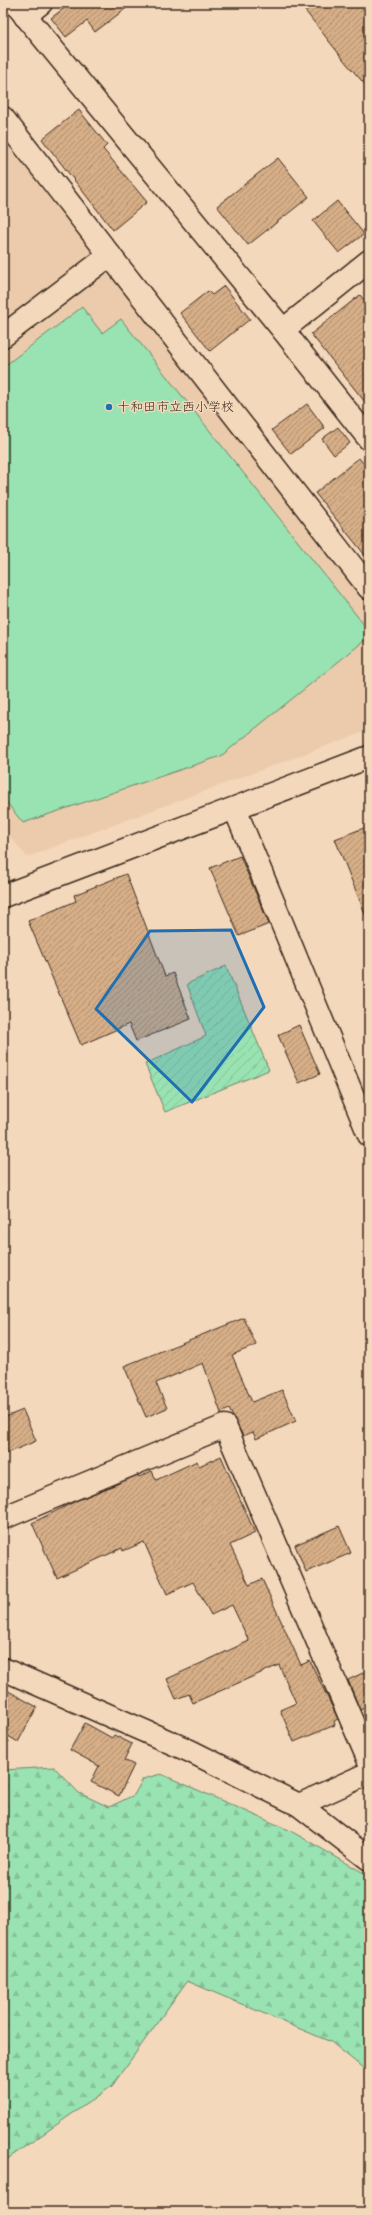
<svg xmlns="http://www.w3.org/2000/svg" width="372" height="2215" font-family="Pangolin,'Klee One',sans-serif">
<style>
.built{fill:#ebcbab}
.forest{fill:url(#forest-firs);stroke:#6a8668}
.park{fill:#99e2b1;stroke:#6a8668}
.garden{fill:url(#garden-furrows);stroke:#6a8668}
.building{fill:url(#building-hatch);stroke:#3b2a1e}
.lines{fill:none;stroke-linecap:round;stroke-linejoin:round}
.minor-casing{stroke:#3b2a1e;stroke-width:25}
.minor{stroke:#f4d8bb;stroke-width:22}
.marked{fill:#1f6fb2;fill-opacity:0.2;stroke:#1f6fb2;stroke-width:3;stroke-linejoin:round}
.poi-dot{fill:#1f6fb2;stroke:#f4d8bb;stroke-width:1.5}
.labels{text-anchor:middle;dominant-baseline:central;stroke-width:3;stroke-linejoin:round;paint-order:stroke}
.poi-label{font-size:13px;fill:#3b2a1e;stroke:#f4d8bb;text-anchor:start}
</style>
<defs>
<pattern id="forest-firs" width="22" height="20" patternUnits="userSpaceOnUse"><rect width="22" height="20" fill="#99e2b1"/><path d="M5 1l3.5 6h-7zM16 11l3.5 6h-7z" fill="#85c298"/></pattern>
<pattern id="garden-furrows" width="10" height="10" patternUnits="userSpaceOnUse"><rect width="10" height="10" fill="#99e2b1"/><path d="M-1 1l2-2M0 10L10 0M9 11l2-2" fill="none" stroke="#85c298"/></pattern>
<pattern id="building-hatch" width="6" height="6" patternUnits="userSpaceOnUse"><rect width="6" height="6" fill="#d6ae87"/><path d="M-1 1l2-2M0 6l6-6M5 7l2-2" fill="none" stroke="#af8e6e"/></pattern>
</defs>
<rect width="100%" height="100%" fill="#f4d8bb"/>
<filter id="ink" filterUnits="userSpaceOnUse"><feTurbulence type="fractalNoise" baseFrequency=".025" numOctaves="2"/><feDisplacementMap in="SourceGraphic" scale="8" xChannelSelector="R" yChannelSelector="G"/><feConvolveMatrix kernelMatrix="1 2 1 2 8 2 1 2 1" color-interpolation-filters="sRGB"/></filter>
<g filter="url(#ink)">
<path class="built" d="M 3,132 L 369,604 L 369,730 L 27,857 L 3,828 Z"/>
<path class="forest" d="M 54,1767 L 79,1793 L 109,1807 L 134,1795 L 143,1779 L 161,1774 L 289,1830 L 369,1876 L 369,2073 L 331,2042 L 187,1981 L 112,2086 L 3,2162 L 3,1770 Z"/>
<path class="park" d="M 82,307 L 102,333 L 121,319 L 369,631 L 369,637 L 221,756 L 23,823 L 3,798 L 3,367 Z"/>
<path class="garden" d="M 226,966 L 269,1070 L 165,1112 L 145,1064 L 206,1036 L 187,984 Z"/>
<g class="building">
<path d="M 71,3 L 133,3 L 95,32 L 87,21 L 66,37 L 51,18 Z"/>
<path d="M 299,3 L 359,3 L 369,15 L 369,89 L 347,64 Z"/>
<path d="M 79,110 L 107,145 L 103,149 L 147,202 L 113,230 L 42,139 Z"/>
<path d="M 278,158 L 309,197 L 248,245 L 217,206 Z"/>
<path d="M 337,201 L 364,234 L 339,253 L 313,221 Z"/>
<path d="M 224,286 L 250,319 L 210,351 L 180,313 L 208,291 L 212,295 Z"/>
<path d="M 360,295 L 369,306 L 369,407 L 311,334 Z"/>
<path d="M 307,404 L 325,428 L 291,454 L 272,430 Z"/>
<path d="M 338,427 L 350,443 L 334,455 L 322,439 Z"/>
<path d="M 359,458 L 369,470 L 369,560 L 315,493 Z"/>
<path d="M 369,826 L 369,921 L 368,921 L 335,839 Z"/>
<path d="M 240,856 L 269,924 L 239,936 L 210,868 Z"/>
<path d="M 126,874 L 165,976 L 173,973 L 191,1019 L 136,1041 L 129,1024 L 81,1045 L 28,921 L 76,901 L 74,895 Z"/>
<path d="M 299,1025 L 320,1074 L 299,1083 L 278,1035 Z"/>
<path d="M 244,1318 L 256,1345 L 232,1355 L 252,1402 L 282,1390 L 296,1421 L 256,1439 L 253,1432 L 243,1436 L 229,1409 L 221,1413 L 203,1363 L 156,1383 L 167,1408 L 146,1417 L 124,1366 Z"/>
<path d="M 23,1410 L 36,1441 L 3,1455 L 3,1418 Z"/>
<path d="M 221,1456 L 255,1533 L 230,1545 L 249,1585 L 262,1579 L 301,1665 L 310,1661 L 338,1719 L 334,1721 L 335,1725 L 294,1742 L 280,1710 L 296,1703 L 279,1665 L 193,1703 L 189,1694 L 176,1699 L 167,1679 L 249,1641 L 232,1605 L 211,1615 L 193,1582 L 167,1594 L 144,1542 L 123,1551 L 122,1548 L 57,1578 L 32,1523 L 76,1501 L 138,1475 L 139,1477 L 152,1471 L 156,1480 L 197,1461 L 199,1466 Z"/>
<path d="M 339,1526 L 351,1553 L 306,1572 L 295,1545 Z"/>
<path d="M 369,1670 L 369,1706 L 360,1710 L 348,1680 Z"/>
<path d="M 3,1688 L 37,1707 L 18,1742 L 3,1733 Z"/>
<path d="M 85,1723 L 112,1738 L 114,1735 L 132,1744 L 124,1760 L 134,1765 L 119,1796 L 91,1782 L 99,1766 L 70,1750 Z"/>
</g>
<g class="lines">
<g class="minor-casing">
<g id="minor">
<path d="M 15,3 L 283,330 L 369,439"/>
<path d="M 25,16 L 41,3"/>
<path d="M 3,118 L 369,588"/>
<path d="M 283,330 L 369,261"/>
<path d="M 3,336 L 110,255"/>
<path d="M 235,809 L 369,1135"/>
<path d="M 3,896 L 369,757"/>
<path d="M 3,1518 L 225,1426 L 369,1761"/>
<path d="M 3,1669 L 190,1751 L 299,1805 L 369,1859"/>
<path d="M 299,1805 L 369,1773"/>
</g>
</g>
<use href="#minor" class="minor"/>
</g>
</g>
<path class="marked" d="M 231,930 L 264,1007 L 192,1102 L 96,1009 L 150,931 Z"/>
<circle class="poi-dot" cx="109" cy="407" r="4"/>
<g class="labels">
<g class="poi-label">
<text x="117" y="407">十和田市立西小学校</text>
</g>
</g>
<rect width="372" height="2215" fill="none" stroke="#f4d8bb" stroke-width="16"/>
<rect x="8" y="8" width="356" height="2199" fill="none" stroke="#3b2a1e" stroke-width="1.5" filter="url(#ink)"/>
</svg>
